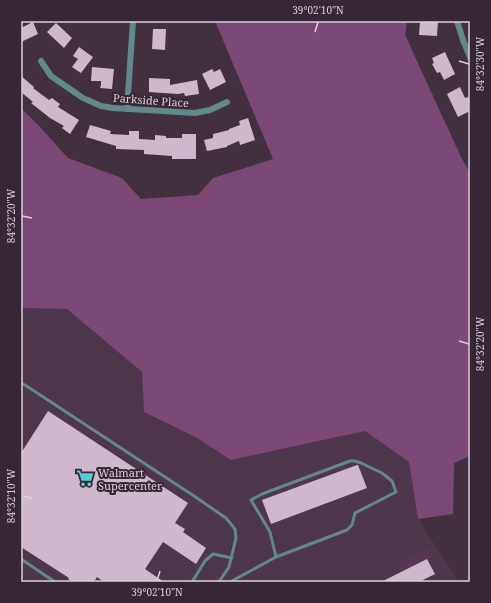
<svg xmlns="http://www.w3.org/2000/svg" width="491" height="603" font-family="'Noto Serif',serif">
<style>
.built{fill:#4f374b}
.green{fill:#573753}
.forest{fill:#7c4876}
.building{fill:#cfb8cb}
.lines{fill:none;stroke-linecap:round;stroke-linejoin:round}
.lane{stroke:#61888b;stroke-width:3}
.street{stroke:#61888b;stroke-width:6}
.ticks{fill:none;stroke:#dbcfd9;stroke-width:1.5}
.labels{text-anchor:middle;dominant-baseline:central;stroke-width:4;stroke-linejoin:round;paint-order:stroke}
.street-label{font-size:11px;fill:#dbcfd9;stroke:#372635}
.poi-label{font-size:11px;fill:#dbcfd9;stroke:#372635;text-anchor:start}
.neatline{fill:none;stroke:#dbcfd9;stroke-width:1.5}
.ticks-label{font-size:10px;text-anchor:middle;fill:#dbcfd9}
</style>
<rect width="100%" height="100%" fill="#42303f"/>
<path class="built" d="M 21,308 L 67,309 L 142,372 L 144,412 L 197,438 L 231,460 L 365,431 L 409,462 L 418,519 L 459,582 L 21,582 Z"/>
<path class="green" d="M 428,548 L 433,557 L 404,571 L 399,561 Z"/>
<path class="forest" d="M 215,21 L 407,21 L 405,35 L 461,157 L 470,173 L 470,456 L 454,463 L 453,514 L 418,519 L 409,462 L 365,431 L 231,460 L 197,438 L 144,412 L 142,372 L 67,309 L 21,308 L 21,108 L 41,128 L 68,158 L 122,178 L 141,199 L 198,195 L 213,178 L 273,159 Z"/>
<g class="building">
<path d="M 420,21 L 438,21 L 437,36 L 419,35 Z"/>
<path d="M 33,22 L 38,34 L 21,42 L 21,28 Z"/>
<path d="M 56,23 L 72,38 L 64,48 L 47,32 Z"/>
<path d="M 153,29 L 166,29 L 165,50 L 152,49 Z"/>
<path d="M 79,47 L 93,57 L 81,73 L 72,67 L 78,59 L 73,56 Z"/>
<path d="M 445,52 L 455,74 L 444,80 L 440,72 L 437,73 L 432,64 L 434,63 L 432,58 Z"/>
<path d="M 92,67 L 114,69 L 112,89 L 100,88 L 101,85 L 101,81 L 91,81 Z"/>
<path d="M 212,69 L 214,72 L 220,69 L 226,82 L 210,90 L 202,74 Z"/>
<path d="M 21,76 L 34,87 L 33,88 L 49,100 L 52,98 L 60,104 L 58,107 L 79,120 L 70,134 L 62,128 L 64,126 L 50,118 L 31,103 L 33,102 L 21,92 Z"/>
<path d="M 149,78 L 170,79 L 170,85 L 197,80 L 199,94 L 185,96 L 184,93 L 178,94 L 149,92 Z"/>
<path d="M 460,87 L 465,98 L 468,97 L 470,102 L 470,111 L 458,117 L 447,94 Z"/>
<path d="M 248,118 L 255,140 L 240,145 L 239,141 L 227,146 L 227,147 L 207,151 L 204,140 L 213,138 L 213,134 L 229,130 L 229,129 L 240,125 L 239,121 Z"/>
<path d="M 90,125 L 111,131 L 110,134 L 129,135 L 129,131 L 139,131 L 139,139 L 155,140 L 155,135 L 166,136 L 166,138 L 182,138 L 182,134 L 196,134 L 196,159 L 172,159 L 172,156 L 144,154 L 144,150 L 116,149 L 116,146 L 86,137 Z"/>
<path d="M 48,411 L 188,503 L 175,523 L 185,529 L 183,532 L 206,548 L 196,564 L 163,542 L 145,569 L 164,582 L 104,582 L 97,577 L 94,582 L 73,582 L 68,579 L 69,578 L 21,547 L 21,453 Z"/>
<path d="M 357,465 L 358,465 L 367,488 L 271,524 L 262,500 Z"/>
<path d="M 427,559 L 435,574 L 419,582 L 381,582 Z"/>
</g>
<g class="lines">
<g class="lane">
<path d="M 21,383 L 25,385 L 194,496 L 226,518 L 235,529 L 236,538 L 229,567 L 219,582"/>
<path d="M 21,559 L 55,582"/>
<path d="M 192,582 L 205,561 L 213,554 L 232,558"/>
<path d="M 230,582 L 276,557 L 347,530 L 352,525 L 355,513 L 396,492 L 392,481 L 382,473 L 361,463 L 355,461 L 350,461 L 262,494 L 251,500 L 270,532 L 276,557"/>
</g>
<g class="street">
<path d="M 457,21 L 463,40 L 470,57"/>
<path d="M 41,61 L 51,76 L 83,98 L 101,106 L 113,108 L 195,113 L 210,110 L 227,102"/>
<path d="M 127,109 L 133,21"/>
</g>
</g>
<path class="ticks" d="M 315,32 L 318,22M 459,61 L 469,64M 22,216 L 32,218M 459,341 L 469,344M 22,496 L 32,498M 157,581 L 160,571"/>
<defs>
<g id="supermarket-bare" transform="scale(1.38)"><path d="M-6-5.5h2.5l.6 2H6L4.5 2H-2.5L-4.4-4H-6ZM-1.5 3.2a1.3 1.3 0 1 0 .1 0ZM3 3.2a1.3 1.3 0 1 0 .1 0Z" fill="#52ccd5" stroke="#372635" stroke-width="2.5" paint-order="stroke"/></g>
</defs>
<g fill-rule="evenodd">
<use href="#supermarket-bare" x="85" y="478"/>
</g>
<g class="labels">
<g class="street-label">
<text transform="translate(151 100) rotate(4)">Parkside Place</text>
</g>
<g class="poi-label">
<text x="98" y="472">Walmart<tspan x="98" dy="13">Supercenter</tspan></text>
</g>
</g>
<rect width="491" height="603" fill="none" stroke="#372635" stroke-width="44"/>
<rect x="22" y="22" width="447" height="559" class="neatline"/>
<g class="ticks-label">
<text x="318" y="14">39°02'10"N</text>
<text transform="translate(480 64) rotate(-90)" y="4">84°32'30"W</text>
<text transform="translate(11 216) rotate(-90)" y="4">84°32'20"W</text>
<text transform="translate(480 344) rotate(-90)" y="4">84°32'20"W</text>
<text transform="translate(11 496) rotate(-90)" y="4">84°32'10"W</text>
<text x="157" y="596">39°02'10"N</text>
</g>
</svg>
